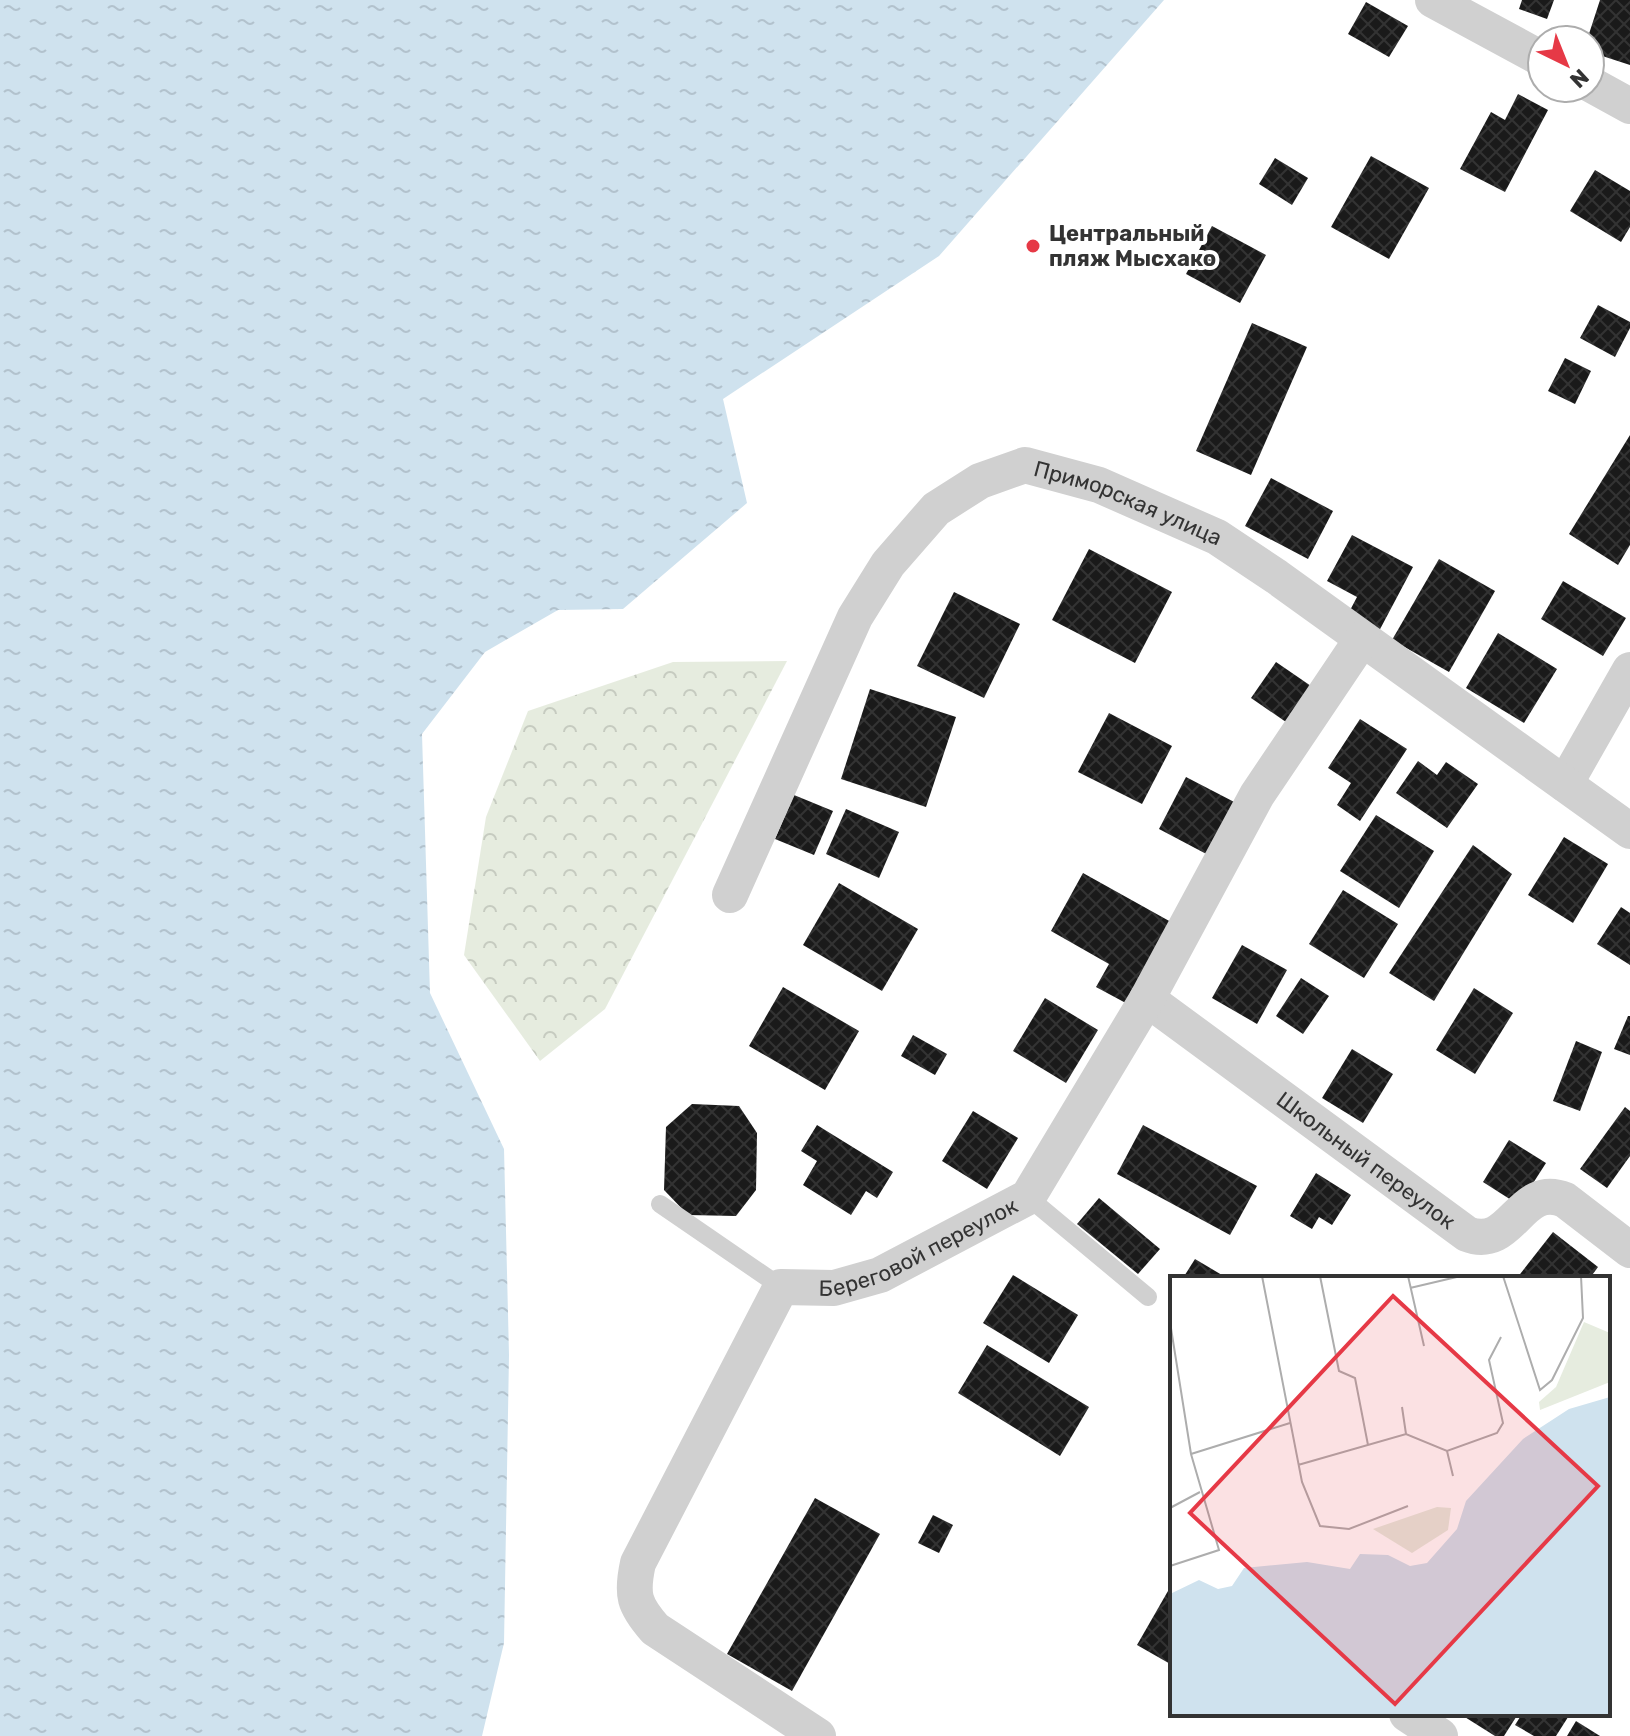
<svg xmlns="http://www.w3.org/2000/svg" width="1630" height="1736" font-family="Rubik,sans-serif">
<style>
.forest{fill:url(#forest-crowns)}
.water{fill:url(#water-ripples)}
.building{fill:url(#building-cross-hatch)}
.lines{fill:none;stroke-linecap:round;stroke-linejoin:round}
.service{stroke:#d0d0d0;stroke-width:18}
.minor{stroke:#d0d0d0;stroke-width:36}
.poi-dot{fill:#e63946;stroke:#fff;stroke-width:3}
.labels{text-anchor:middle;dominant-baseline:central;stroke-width:8;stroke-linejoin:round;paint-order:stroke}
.poi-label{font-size:22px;font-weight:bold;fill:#333;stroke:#fff;text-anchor:start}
.street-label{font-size:22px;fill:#333;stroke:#fff}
.inset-road{fill:none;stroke:#adadad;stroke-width:2}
.view{fill:#e63946;fill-opacity:0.15;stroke:#e63946;stroke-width:4}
.inset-edge{fill:none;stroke:#333;stroke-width:4}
</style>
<defs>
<pattern id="forest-crowns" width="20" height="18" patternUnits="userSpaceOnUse" patternTransform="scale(2)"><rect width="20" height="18" fill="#e6ecdf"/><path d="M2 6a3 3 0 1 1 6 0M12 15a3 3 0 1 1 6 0" fill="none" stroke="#c6cbc0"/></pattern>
<pattern id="water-ripples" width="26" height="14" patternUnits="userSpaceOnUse" patternTransform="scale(2)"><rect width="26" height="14" fill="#cfe2ee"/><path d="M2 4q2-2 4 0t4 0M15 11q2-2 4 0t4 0" fill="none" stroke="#b2c2cd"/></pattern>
<pattern id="building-cross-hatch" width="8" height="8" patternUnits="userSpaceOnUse" patternTransform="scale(2)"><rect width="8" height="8" fill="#1a1a1a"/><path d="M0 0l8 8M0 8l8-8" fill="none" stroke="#333"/></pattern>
</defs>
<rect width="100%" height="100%" fill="#fff"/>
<path class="forest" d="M 787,661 L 605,1009 L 540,1061 L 464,955 L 486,817 L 528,711 L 673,662 Z"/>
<path class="water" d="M 0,0 L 1164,0 L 939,256 L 723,399 L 747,503 L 623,609 L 558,610 L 485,652 L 422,734 L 430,993 L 504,1149 L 509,1355 L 504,1643 L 482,1736 L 0,1736 Z"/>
<g class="building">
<path d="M 1522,0 L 1554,0 L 1547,19 L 1519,9 Z"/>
<path d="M 1600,0 L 1630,0 L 1630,65 L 1590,52 L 1590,40 L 1587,40 Z"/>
<path d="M 1366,2 L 1408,26 L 1389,57 L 1348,34 Z"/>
<path d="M 1518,94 L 1548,110 L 1505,192 L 1460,169 L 1491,112 L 1505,120 Z"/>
<path d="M 1371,156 L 1429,188 L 1389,259 L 1331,227 Z"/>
<path d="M 1275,158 L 1308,178 L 1292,205 L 1259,184 Z"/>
<path d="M 1595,170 L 1630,191 L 1630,227 L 1621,242 L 1570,211 Z"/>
<path d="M 1212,226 L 1266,255 L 1240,303 L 1186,274 Z"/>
<path d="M 1598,305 L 1630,322 L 1630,328 L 1615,357 L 1580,338 Z"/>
<path d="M 1252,323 L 1307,347 L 1251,475 L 1196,451 Z"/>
<path d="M 1565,358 L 1591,371 L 1575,404 L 1548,391 Z"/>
<path d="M 1630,435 L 1630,545 L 1618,565 L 1569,534 Z"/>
<path d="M 1271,478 L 1333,511 L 1308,559 L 1245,526 Z"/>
<path d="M 1352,535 L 1413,567 L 1378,633 L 1347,616 L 1357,597 L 1327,581 Z"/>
<path d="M 1089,549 L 1172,592 L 1135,663 L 1052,620 Z"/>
<path d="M 1439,559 L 1495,591 L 1449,672 L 1392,640 Z"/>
<path d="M 1563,581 L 1626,618 L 1603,656 L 1541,619 Z"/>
<path d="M 954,592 L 1020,624 L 984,698 L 917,666 Z"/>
<path d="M 1498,633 L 1557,669 L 1524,723 L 1466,688 Z"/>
<path d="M 1276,662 L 1311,686 L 1286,722 L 1251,698 Z"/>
<path d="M 870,689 L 956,717 L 926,807 L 841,779 Z"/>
<path d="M 1109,713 L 1172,746 L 1142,804 L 1078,772 Z"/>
<path d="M 1360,719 L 1407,749 L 1360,821 L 1337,805 L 1351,783 L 1328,768 Z"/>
<path d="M 1418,761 L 1437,775 L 1446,762 L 1478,784 L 1447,828 L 1396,793 Z"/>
<path d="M 1186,777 L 1240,805 L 1212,857 L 1159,829 Z"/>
<path d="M 794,795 L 833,811 L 814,855 L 775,839 Z"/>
<path d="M 846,809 L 899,832 L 879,878 L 826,854 Z"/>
<path d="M 1376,815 L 1434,851 L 1399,908 L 1340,871 Z"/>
<path d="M 1564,837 L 1608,864 L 1573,923 L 1528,895 Z"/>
<path d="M 1473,845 L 1512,874 L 1434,1001 L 1389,973 Z"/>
<path d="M 1083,873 L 1180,927 L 1135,1008 L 1096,987 L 1109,964 L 1051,931 Z"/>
<path d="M 839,883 L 918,929 L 882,991 L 803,945 Z"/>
<path d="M 1343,890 L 1398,924 L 1364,978 L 1309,944 Z"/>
<path d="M 1621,907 L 1630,913 L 1630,965 L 1597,944 Z"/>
<path d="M 1242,945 L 1287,970 L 1257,1024 L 1212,998 Z"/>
<path d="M 1301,978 L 1329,996 L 1303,1034 L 1276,1016 Z"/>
<path d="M 783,987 L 859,1031 L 825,1090 L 749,1046 Z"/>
<path d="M 1474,988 L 1513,1013 L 1475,1074 L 1436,1050 Z"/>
<path d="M 1045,998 L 1098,1030 L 1066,1083 L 1013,1051 Z"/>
<path d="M 1628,1016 L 1630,1016 L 1630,1055 L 1614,1049 Z"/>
<path d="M 913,1035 L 947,1054 L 935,1075 L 901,1056 Z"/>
<path d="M 1576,1041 L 1602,1052 L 1580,1111 L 1553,1101 Z"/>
<path d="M 1352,1049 L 1393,1074 L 1363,1123 L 1322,1098 Z"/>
<path d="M 692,1104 L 739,1106 L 757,1133 L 756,1190 L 736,1216 L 688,1215 L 664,1190 L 666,1127 Z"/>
<path d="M 1625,1107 L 1630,1111 L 1630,1156 L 1607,1188 L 1580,1169 Z"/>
<path d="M 973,1111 L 1018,1138 L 987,1189 L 942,1161 Z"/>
<path d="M 817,1125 L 893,1172 L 877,1198 L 866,1191 L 851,1215 L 803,1185 L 817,1161 L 801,1151 Z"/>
<path d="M 1143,1125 L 1257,1186 L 1230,1235 L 1117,1174 Z"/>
<path d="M 1509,1140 L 1546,1163 L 1519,1205 L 1483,1182 Z"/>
<path d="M 1316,1173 L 1351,1195 L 1332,1225 L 1319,1217 L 1312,1229 L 1290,1216 Z"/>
<path d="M 1099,1198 L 1160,1249 L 1138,1274 L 1077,1224 Z"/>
<path d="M 1553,1232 L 1598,1267 L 1590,1278 L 1517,1278 Z"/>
<path d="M 1195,1259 L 1227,1278 L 1183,1278 Z"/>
<path d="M 1013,1275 L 1078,1315 L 1049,1363 L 983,1323 Z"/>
<path d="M 987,1345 L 1089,1407 L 1060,1456 L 958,1393 Z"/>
<path d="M 815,1498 L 880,1534 L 792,1691 L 727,1654 Z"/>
<path d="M 933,1515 L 953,1525 L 939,1553 L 918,1543 Z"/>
<path d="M 1172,1584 L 1172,1665 L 1137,1645 Z"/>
<path d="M 1460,1714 L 1518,1714 L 1504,1736 L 1495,1736 Z"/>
<path d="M 1522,1714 L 1570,1714 L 1556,1736 L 1534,1736 L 1515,1725 Z"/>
<path d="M 1576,1721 L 1600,1736 L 1567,1736 Z"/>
</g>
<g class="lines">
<g class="service">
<path d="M 1028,1197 L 1148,1297"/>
<path d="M 660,1204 L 781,1287"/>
</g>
<g class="minor">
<path d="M 1433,0 L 1542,59"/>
<path d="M 1590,84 L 1630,106"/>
<path d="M 1565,784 L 1630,670"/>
<path id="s1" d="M 730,895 L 855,617 L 888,564 L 936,509 L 980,481 L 1025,465 L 1099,485 L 1217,537 L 1277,577 L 1630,831"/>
<path id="s2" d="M 1147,999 L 1467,1234 C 1513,1252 1519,1181 1565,1200 L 1630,1250"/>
<path d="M 1407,1714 L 1440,1736"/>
<path id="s3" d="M 818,1736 L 655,1629 C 634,1605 631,1595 638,1563 L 781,1287 L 834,1288 L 880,1275 L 1028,1197 L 1147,999 L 1257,795 L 1362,639"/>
</g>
</g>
<circle class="poi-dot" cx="1033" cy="246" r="8"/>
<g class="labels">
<g class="poi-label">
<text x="1049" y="233">Центральный<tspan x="1049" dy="25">пляж Мысхако</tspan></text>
</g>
<g class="street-label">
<text stroke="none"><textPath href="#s1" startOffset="650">Приморская улица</textPath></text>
<text stroke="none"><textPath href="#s2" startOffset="272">Школьный переулок</textPath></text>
<text stroke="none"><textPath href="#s3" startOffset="724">Береговой переулок</textPath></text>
</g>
</g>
<g transform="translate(1170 1276)">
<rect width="440" height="440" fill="#fff"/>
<path d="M 414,46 L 440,57 L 440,106 L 370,134 L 369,126 L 386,111 Z" fill="#e6ecdf"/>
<path d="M 267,231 L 281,232 L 278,254 L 242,277 L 203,253 Z" fill="#e6ecdf"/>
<path d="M 440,121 L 440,440 L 0,440 L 0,318 L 29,304 L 48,313 L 62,310 L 74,292 L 137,286 L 180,293 L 190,278 L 218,279 L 240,290 L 257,287 L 287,253 L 296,225 L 353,163 L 399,133 Z" fill="#cfe2ee"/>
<path class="inset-road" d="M 92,0 L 132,206 L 150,250 L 179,253 L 238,230M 150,0 L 169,95 L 185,102 L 198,169M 238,0 L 254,70M 333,0 L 370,114 L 382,104 L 413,42 L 411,0M 240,12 L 291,0M 0,46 L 21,178 L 49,274 L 0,290M 232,131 L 236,158M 277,175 L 283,200M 21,178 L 120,147M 128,189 L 236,158 L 277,175 L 327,157 L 333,147 L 319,84 L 331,61M 0,232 L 30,216"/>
<path class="view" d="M 223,20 L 428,210 L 225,428 L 20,237 Z"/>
<rect width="440" height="440" class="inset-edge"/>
</g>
<g transform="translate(1566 64) rotate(137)"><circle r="38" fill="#ffffff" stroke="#adadad" stroke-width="2"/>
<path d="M0-6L14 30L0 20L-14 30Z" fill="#e63946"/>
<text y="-12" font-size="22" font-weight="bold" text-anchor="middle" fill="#333333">N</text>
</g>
</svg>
